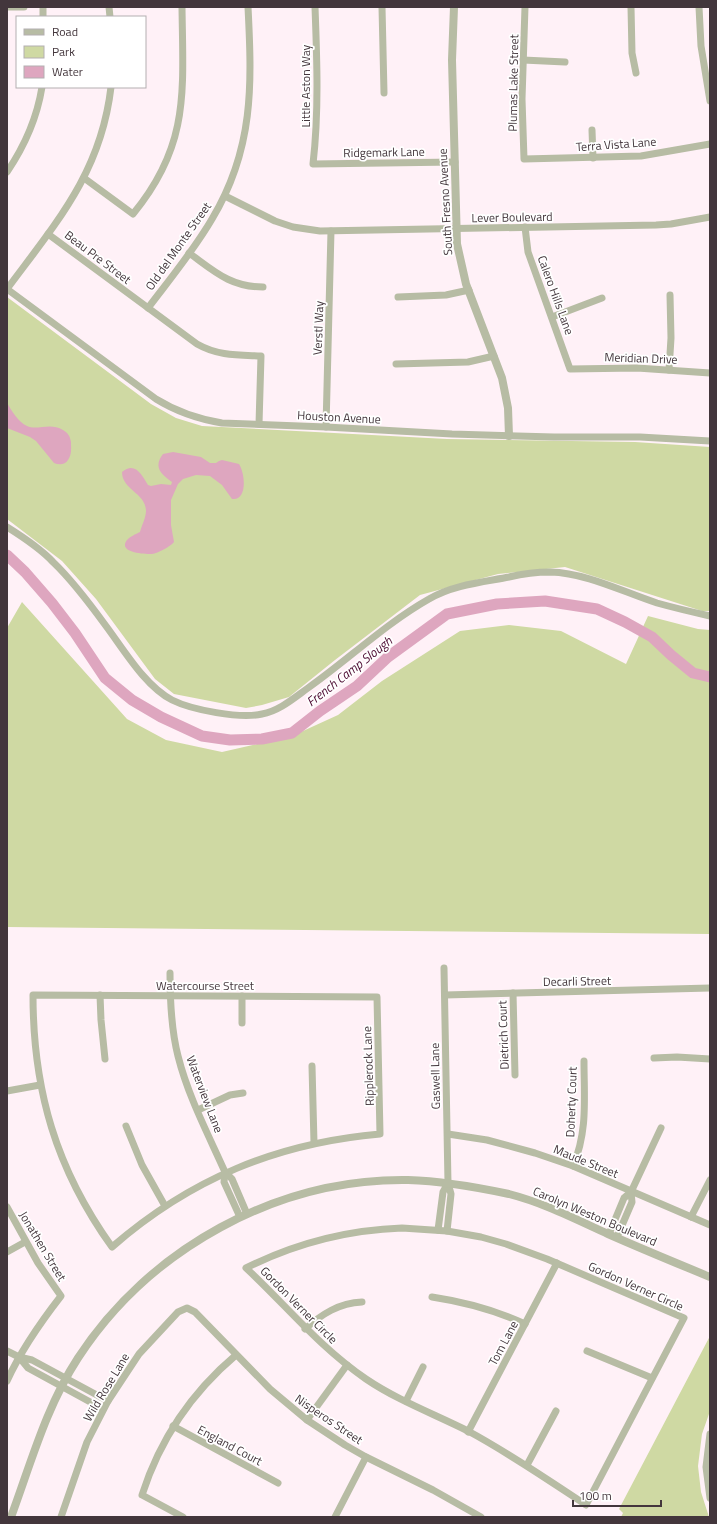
<svg xmlns="http://www.w3.org/2000/svg" width="717" height="1524" font-family="'Titillium Web',sans-serif">
<style>
.green{fill:#cfd9a3}
.water{fill:#dea6bf}
.lines{fill:none;stroke-linecap:round;stroke-linejoin:round}
.river{stroke:#dea6bf;stroke-width:11}
.minor{stroke:#b7bca4;stroke-width:7}
.tertiary{stroke:#b7bca4;stroke-width:8}
.labels{text-anchor:middle;dominant-baseline:central;stroke-width:3.5;stroke-linejoin:round;paint-order:stroke}
.street-label{font-size:12px;fill:#43363c;stroke:#fff}
.water-label{font-size:13px;font-style:italic;fill:#4c0a31;stroke:#fff}
</style>
<rect width="100%" height="100%" fill="#fff1f7"/>
<g class="green">
<path d="M 7,297 L 151,404 L 176,418 L 202,426 L 447,439 L 635,442 L 710,447 L 710,611 L 702,611 L 565,567 L 498,574 L 420,595 L 335,660 L 289,697 L 262,705 L 246,708 L 174,694 L 155,679 L 96,599 L 62,561 L 7,519 Z"/>
<path d="M 22,602 L 127,719 L 166,740 L 222,752 L 292,736 L 338,715 L 382,681 L 460,631 L 509,625 L 561,631 L 626,664 L 648,616 L 698,629 L 710,630 L 710,934 L 7,927 L 7,628 Z"/>
<path d="M 710,1336 L 710,1411 L 702,1434 L 698,1466 L 701,1492 L 709,1517 L 621,1517 L 623,1513 L 619,1509 Z"/>
</g>
<g class="water">
<path d="M 7,403 C 12,411 18,422 27,426 C 37,431 50,422 63,430 C 68,433 70,436 71,442 C 71,449 72,454 68,460 C 65,465 59,465 54,463 L 36,441 L 30,437 L 7,428 Z"/>
<path d="M 173,452 L 201,457 L 210,463 L 216,463 L 219,461 L 222,460 L 239,464 C 245,473 248,501 232,499 L 222,485 L 210,476 L 196,475 L 183,479 L 178,484 L 171,500 L 171,525 L 174,542 C 170,547 158,553 152,554 C 146,554 117,553 127,540 C 129,537 136,534 140,532 C 142,525 146,517 146,511 C 146,493 122,490 122,472 C 135,461 142,475 148,485 L 151,486 L 161,484 L 171,485 L 172,482 C 161,474 153,467 163,454 Z"/>
</g>
<g class="lines">
<path class="river" d="M 7,555 L 25,572 L 52,603 L 75,633 L 105,678 L 132,700 L 161,717 L 202,736 L 230,740 L 262,739 L 292,733 L 320,711 L 357,686 L 388,657 L 447,614 L 497,604 L 545,601 L 597,609 L 625,622 L 652,637 L 671,655 L 693,673 L 710,677"/>
<g class="minor">
<path d="M 7,7 L 24,7"/>
<path d="M 43,7 L 43,17"/>
<path d="M 109,7 L 110,17"/>
<path d="M 315,7 C 317,60 319,112 313,164 L 455,162"/>
<path d="M 382,7 L 384,93"/>
<path d="M 525,7 L 522,99 L 524,159 L 641,156 L 710,144"/>
<path d="M 631,7 L 632,53 L 636,73"/>
<path d="M 699,7 L 701,46 L 710,101"/>
<path d="M 523,60 L 565,62"/>
<path d="M 592,130 L 593,158"/>
<path d="M 7,172 C 24,147 37,118 42,87"/>
<path d="M 84,178 L 133,214 C 190,145 183,91 182,7"/>
<path d="M 225,196 L 275,221 L 293,227 L 320,231 L 656,225 L 671,224 L 710,217"/>
<path d="M 525,227 L 528,252 L 570,369 L 637,368 L 710,373"/>
<path d="M 48,234 L 197,344 C 218,356 238,355 261,356 L 259,424"/>
<path d="M 189,253 C 214,271 230,287 263,287"/>
<path d="M 7,289 L 156,399 C 177,412 198,419 222,423 L 326,427 L 452,434 L 554,437 L 640,437 L 710,441"/>
<path d="M 7,289 C 56,223 101,173 111,87"/>
<path d="M 398,297 L 446,295 L 469,290"/>
<path d="M 148,308 C 170,279 194,250 212,219 C 254,149 252,85 248,7"/>
<path d="M 552,317 L 602,298"/>
<path d="M 396,364 L 468,362 L 494,356"/>
<path d="M 669,370 L 671,338 L 670,295"/>
<path d="M 326,427 L 331,231"/>
<path d="M 7,527 C 23,537 40,548 53,562 C 73,581 90,604 106,626 C 124,650 145,686 172,700 C 192,710 240,719 262,714 C 279,711 294,698 308,688 C 349,659 385,624 429,599 C 452,585 483,582 509,577 C 522,574 536,572 550,572 C 587,573 623,592 657,603 C 675,608 692,612 710,616"/>
<path d="M 444,968 L 448,1183 L 451,1194 L 447,1231"/>
<path d="M 170,973 C 170,1001 171,1029 178,1056 C 188,1096 208,1134 225,1172 L 232,1179 L 247,1214"/>
<path d="M 513,993 L 515,1075"/>
<path d="M 33,995 L 377,997 L 380,1134 C 277,1143 190,1179 112,1247 C 56,1169 33,1090 33,995 Z"/>
<path d="M 100,995 L 101,1020 L 105,1059"/>
<path d="M 445,995 L 710,988"/>
<path d="M 242,1023 L 242,996"/>
<path d="M 654,1058 L 677,1057 L 710,1059"/>
<path d="M 312,1066 L 314,1143"/>
<path d="M 7,1091 L 40,1085"/>
<path d="M 198,1110 L 230,1095 L 243,1093"/>
<path d="M 126,1126 L 142,1165 L 165,1206"/>
<path d="M 448,1134 L 487,1140 L 535,1153 L 573,1166 L 710,1225"/>
<path d="M 573,1166 C 588,1131 584,1098 584,1061"/>
<path d="M 225,1172 L 224,1182 L 240,1217"/>
<path d="M 7,1207 L 38,1263 L 61,1296 C 40,1323 21,1350 7,1381"/>
<path d="M 691,1217 L 710,1180"/>
<path d="M 402,1228 L 447,1231 L 481,1237 L 506,1244 L 547,1259 L 684,1318 L 586,1505 C 547,1479 509,1453 468,1431 C 434,1414 397,1400 366,1379 C 318,1346 287,1306 246,1268 C 296,1243 346,1230 402,1228 Z"/>
<path d="M 438,1230 L 443,1192 L 448,1183"/>
<path d="M 609,1234 L 624,1198 L 631,1192"/>
<path d="M 617,1237 L 632,1202 L 631,1192 L 661,1128"/>
<path d="M 7,1252 L 25,1242"/>
<path d="M 432,1297 C 465,1302 495,1310 525,1324"/>
<path d="M 305,1329 C 322,1314 339,1303 362,1302"/>
<path d="M 7,1351 L 19,1357 L 32,1360 L 108,1401"/>
<path d="M 587,1351 L 652,1378"/>
<path d="M 19,1357 L 28,1368 L 103,1409"/>
<path d="M 406,1401 L 423,1367"/>
<path d="M 307,1420 L 347,1365"/>
<path d="M 173,1426 L 278,1483"/>
<path d="M 468,1432 L 557,1263"/>
<path d="M 710,1434 L 706,1467 L 710,1498"/>
<path d="M 527,1465 L 556,1411"/>
<path d="M 61,1517 L 87,1442 L 108,1401 L 139,1354 L 178,1312 L 187,1308 L 195,1312 L 270,1389 L 307,1420 L 345,1445 L 366,1457 L 433,1490 L 481,1517"/>
<path d="M 183,1517 L 142,1495 C 160,1439 191,1393 236,1355"/>
<path d="M 335,1517 L 366,1457"/>
</g>
<g class="tertiary">
<path d="M 454,7 L 452,60 L 457,244 L 466,284 L 502,378 L 508,408 L 509,436"/>
<path d="M 11,1517 C 31,1463 46,1407 78,1358 C 149,1249 277,1178 408,1180 C 442,1181 476,1187 509,1194 C 544,1203 575,1219 608,1234 C 642,1249 676,1263 710,1277"/>
</g>
</g>
<g class="labels">
<g class="street-label">
<text transform="translate(513 83) rotate(-89)">Plumas Lake Street</text>
<text transform="translate(305 86) rotate(-90)">Little Aston Way</text>
<text transform="translate(616 144) rotate(-4)">Terra Vista Lane</text>
<text transform="translate(384 152) rotate(-1)">Ridgemark Lane</text>
<text transform="translate(445 202) rotate(-93)">South Fresno Avenue</text>
<text transform="translate(512 217) rotate(-1)">Lever Boulevard</text>
<text transform="translate(178 246) rotate(-55)">Old del Monte Street</text>
<text transform="translate(98 257) rotate(37)">Beau Pre Street</text>
<text transform="translate(556 295) rotate(70)">Calero Hills Lane</text>
<text transform="translate(318 328) rotate(-88)">Verstl Way</text>
<text transform="translate(641 358) rotate(2)">Meridian Drive</text>
<text transform="translate(339 417) rotate(3)">Houston Avenue</text>
<text transform="translate(577 981) rotate(-1)">Decarli Street</text>
<text x="205" y="985">Watercourse Street</text>
<text transform="translate(503 1035) rotate(-92)">Dietrich Court</text>
<text transform="translate(368 1066) rotate(-92)">Ripplerock Lane</text>
<text transform="translate(435 1076) rotate(-91)">Gaswell Lane</text>
<text transform="translate(205 1094) rotate(69)">Waterview Lane</text>
<text transform="translate(571 1102) rotate(-88)">Doherty Court</text>
<text transform="translate(586 1161) rotate(22)">Maude Street</text>
<text transform="translate(595 1216) rotate(23)">Carolyn Weston Boulevard</text>
<text transform="translate(43 1246) rotate(59)">Jonathen Street</text>
<text transform="translate(636 1286) rotate(24)">Gordon Verner Circle</text>
<text transform="translate(299 1305) rotate(45)">Gordon Verner Circle</text>
<text transform="translate(503 1343) rotate(-62)">Tom Lane</text>
<text transform="translate(106 1387) rotate(-59)">Wild Rose Lane</text>
<text transform="translate(329 1419) rotate(34)">Nisperos Street</text>
<text transform="translate(230 1445) rotate(28)">England Court</text>
</g>
<g class="water-label">
<text transform="translate(349 671) rotate(-38)">French Camp Slough</text>
</g>
</g>
<rect width="717" height="1524" fill="none" stroke="#43363c" stroke-width="16"/>
<rect x="16" y="16" width="130" height="72" fill="#ffffff" stroke="#b4afb1"/>
<rect x="24" y="29" width="20" height="6" fill="#b7bca4" stroke="#b4afb1"/>
<text x="52" y="36" font-size="12" fill="#43363c">Road</text>
<rect x="24" y="46" width="20" height="12" fill="#cfd9a3" stroke="#b4afb1"/>
<text x="52" y="56" font-size="12" fill="#43363c">Park</text>
<rect x="24" y="66" width="20" height="12" fill="#dea6bf" stroke="#b4afb1"/>
<text x="52" y="76" font-size="12" fill="#43363c">Water</text>
<path d="M573 1500v6h88v-6" fill="none" stroke="#43363c" stroke-width="2"/>
<text x="579" y="1500" font-size="12" fill="#43363c" stroke="#ffffff" stroke-width="3" paint-order="stroke">100 m</text>
</svg>
